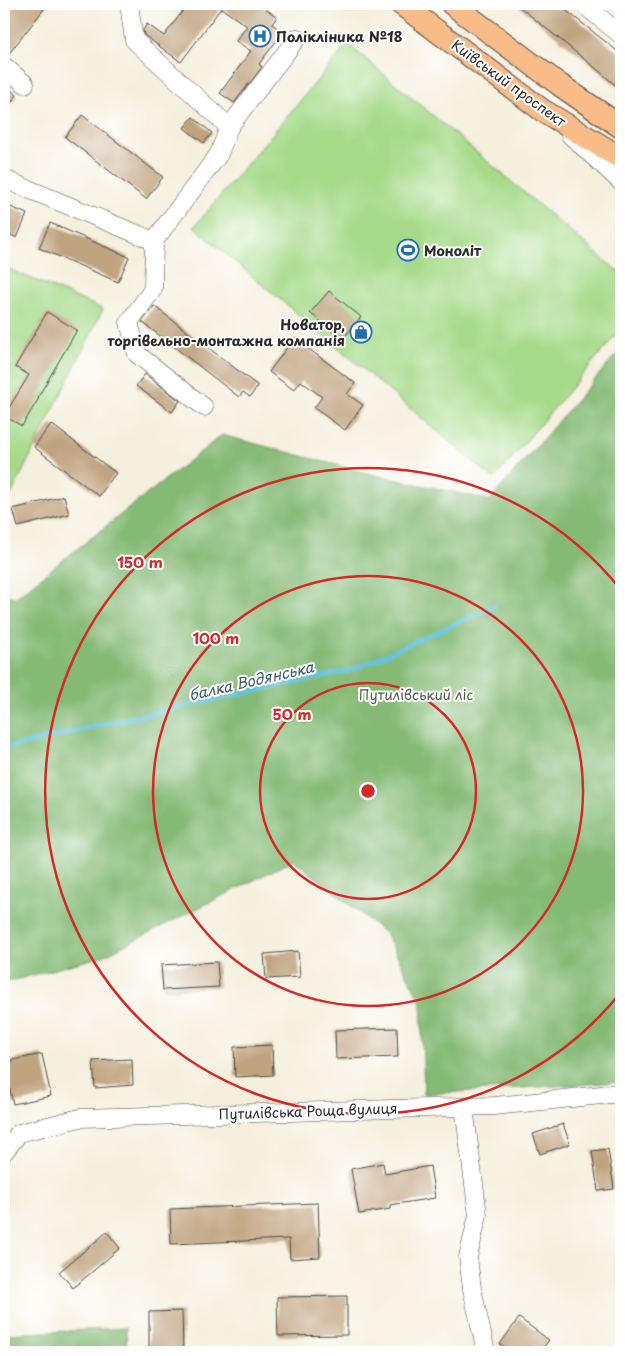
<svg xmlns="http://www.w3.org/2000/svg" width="625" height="1356" font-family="'Playpen Sans',sans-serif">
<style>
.green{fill:#a6da89;stroke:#68825a}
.forest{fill:#84ba75;stroke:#587250}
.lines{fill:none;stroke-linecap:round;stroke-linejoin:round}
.stream{stroke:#63c3e1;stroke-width:4.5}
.building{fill:#c0a37f}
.minor-casing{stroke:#494846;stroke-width:19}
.major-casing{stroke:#494846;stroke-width:24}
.minor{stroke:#fff;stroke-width:18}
.major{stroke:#f9bc89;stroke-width:22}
.ring{fill:none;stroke:#d62828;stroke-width:2.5}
.labels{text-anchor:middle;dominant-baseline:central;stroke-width:4;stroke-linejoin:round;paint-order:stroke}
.poi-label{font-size:14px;font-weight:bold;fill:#2b2b2b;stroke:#fff;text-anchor:start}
.street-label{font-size:14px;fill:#2b2b2b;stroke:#fff}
.park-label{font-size:14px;fill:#506047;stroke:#fff}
.water-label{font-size:15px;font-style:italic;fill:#3f606b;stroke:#fff}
.centre{fill:#d62828;stroke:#fff;stroke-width:2.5}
.ring-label{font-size:15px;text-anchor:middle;font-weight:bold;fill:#d62828;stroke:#fff;stroke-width:4;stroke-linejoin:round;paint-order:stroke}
</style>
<rect width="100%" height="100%" fill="#fff"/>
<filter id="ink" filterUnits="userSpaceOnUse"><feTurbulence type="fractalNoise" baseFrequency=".02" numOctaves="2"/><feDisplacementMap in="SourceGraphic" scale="10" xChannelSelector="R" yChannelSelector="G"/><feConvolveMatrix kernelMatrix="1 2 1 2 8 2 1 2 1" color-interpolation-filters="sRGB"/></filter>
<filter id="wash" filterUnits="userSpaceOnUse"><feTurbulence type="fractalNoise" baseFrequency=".0096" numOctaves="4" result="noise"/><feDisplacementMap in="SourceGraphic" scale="20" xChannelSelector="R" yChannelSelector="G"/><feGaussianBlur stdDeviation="1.12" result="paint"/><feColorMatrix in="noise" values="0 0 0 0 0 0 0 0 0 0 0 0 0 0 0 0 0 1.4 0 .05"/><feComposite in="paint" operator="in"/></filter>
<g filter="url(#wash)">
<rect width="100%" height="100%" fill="#f5efdd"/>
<g class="green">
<path d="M 348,44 L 621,274 L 621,329 L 494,479 L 194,227 Z"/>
<path d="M 4,267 L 103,309 L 4,509 Z"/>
</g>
<g class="forest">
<path d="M 621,349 L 621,1082 L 424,1094 L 421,1002 L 386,934 L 294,860 L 103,956 L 4,983 L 4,595 L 16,597 L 222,435 L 375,475 L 490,500 Z"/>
<path d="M 126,1328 L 127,1352 L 4,1352 L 4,1334 Z"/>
</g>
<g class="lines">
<path class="stream" d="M 4,749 L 121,720 L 352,670 L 494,606"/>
</g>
<g id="blocks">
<g class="building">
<path d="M 12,4 L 48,4 L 7,56 L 4,56 L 4,14 Z"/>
<path d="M 188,4 L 259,4 L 277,17 L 272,24 L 283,32 L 259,64 L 262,67 L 234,103 L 220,93 L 251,51 L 236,41 L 247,26 L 221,8 L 181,62 L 144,35 L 143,30 L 147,24 L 164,36 Z"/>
<path d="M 516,4 L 558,4 L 616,50 L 621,55 L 621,90 L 599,71 Z"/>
<path d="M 4,84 L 17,95 L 4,112 Z"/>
<path d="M 82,115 L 163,177 L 146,199 L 65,137 Z"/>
<path d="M 193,117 L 212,133 L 204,143 L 184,128 Z"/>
<path d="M 4,204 L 27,214 L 17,238 L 4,232 Z"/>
<path d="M 50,223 L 129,257 L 118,282 L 39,248 Z"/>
<path d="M 329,291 L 361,317 L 343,339 L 310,313 Z"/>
<path d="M 154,306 L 258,386 L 250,397 L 243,392 L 239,397 L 142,322 Z"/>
<path d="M 47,312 L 77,330 L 38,397 L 39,398 L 22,426 L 4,416 L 29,375 L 15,367 Z"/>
<path d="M 294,338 L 355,383 L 347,394 L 363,405 L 345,430 L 314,408 L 322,397 L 301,381 L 294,390 L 269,372 Z"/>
<path d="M 145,374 L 180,401 L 172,412 L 136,386 Z"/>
<path d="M 51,424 L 116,473 L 99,496 L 34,447 Z"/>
<path d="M 64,496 L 69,514 L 18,527 L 13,509 Z"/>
<path d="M 298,951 L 300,977 L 266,979 L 264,954 Z"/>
<path d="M 217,962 L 219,987 L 163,990 L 161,965 Z"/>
<path d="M 397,1028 L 398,1057 L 336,1059 L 335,1030 Z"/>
<path d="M 272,1045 L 273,1075 L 235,1077 L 234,1047 Z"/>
<path d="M 42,1054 L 51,1096 L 13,1104 L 4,1062 Z"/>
<path d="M 132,1059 L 133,1085 L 95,1088 L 93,1061 Z"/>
<path d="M 563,1124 L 570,1144 L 540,1154 L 533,1134 Z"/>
<path d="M 608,1149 L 614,1189 L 598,1191 L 592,1151 Z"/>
<path d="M 383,1163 L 385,1174 L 430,1166 L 435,1198 L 390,1205 L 390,1209 L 359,1214 L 351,1169 Z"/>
<path d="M 318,1203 L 320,1257 L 290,1259 L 289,1239 L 171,1244 L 170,1209 Z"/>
<path d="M 107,1232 L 120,1248 L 73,1288 L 59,1272 Z"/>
<path d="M 347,1296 L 347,1335 L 278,1336 L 277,1297 Z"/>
<path d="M 182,1311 L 183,1352 L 149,1352 L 149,1312 Z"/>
<path d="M 519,1318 L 549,1340 L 540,1352 L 511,1352 L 500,1344 Z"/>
</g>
</g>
</g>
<g filter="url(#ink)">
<use href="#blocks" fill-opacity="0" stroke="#494846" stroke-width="1"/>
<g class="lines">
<g class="minor-casing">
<g id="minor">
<path d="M 129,4 L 134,40 L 229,127 L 219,154 L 154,241 L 153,289 L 129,322 L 137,354 L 204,407"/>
<path d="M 583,4 L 621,35"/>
<path d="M 4,66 L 25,84"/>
<path d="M 229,127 L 297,38"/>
<path d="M 570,135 L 621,182"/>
<path d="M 4,179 L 154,241"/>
<path d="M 464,1107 L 478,1215 L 468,1257 L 472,1289 L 486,1352"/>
<path d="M 4,1152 L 19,1133 L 80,1118 L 494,1106 L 621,1093"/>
</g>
</g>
<g class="major-casing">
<g id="major">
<path d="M 401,4 L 542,110 L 621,158"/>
<path d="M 452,4 L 560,85 L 621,127"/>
</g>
</g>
<use href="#minor" class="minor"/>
<use href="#major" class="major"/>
</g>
</g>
<g class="ring">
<circle cx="368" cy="791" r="108"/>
<circle cx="368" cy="791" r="215"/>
<path d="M621 992A323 323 0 1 1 621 590"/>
</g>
<defs>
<g id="hospital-ring" transform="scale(1.125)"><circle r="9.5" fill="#fff" stroke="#1f6fb2" stroke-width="1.5"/><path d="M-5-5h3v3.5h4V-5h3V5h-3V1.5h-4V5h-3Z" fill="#1f6fb2"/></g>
<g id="stadium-ring" transform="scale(1.125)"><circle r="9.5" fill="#fff" stroke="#1f6fb2" stroke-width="1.5"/><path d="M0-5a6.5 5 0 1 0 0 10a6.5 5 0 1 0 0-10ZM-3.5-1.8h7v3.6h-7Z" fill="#1f6fb2"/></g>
<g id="shop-ring" transform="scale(1.125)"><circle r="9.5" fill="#fff" stroke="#1f6fb2" stroke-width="1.5"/><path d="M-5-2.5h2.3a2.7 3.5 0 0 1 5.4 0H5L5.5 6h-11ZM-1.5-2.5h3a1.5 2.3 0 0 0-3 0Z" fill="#1f6fb2"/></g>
</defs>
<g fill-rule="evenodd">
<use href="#hospital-ring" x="260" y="36"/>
<use href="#stadium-ring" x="408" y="250"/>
<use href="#shop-ring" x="361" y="332"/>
</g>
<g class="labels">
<g class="poi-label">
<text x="276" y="36">Полікліника №18</text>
<text x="424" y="250">Моноліт</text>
<text x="345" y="324" text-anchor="end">Новатор,<tspan x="345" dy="16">торгівельно-монтажна компанія</tspan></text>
</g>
<g class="street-label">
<text transform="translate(509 83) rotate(36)">Київський проспект</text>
<text transform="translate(308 1111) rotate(-2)">Путилівська Роща вулиця</text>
</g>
<g class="park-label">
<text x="416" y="694">Путилівський ліс</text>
</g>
<g class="water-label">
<text transform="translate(251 680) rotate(-13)">балка Водянська</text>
</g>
</g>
<circle cx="368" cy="791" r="8" class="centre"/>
<g class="ring-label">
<text x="140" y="568">150 m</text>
<text x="216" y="644">100 m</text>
<text x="292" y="720">50 m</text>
</g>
<rect width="625" height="1356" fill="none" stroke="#fff" stroke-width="20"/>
</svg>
